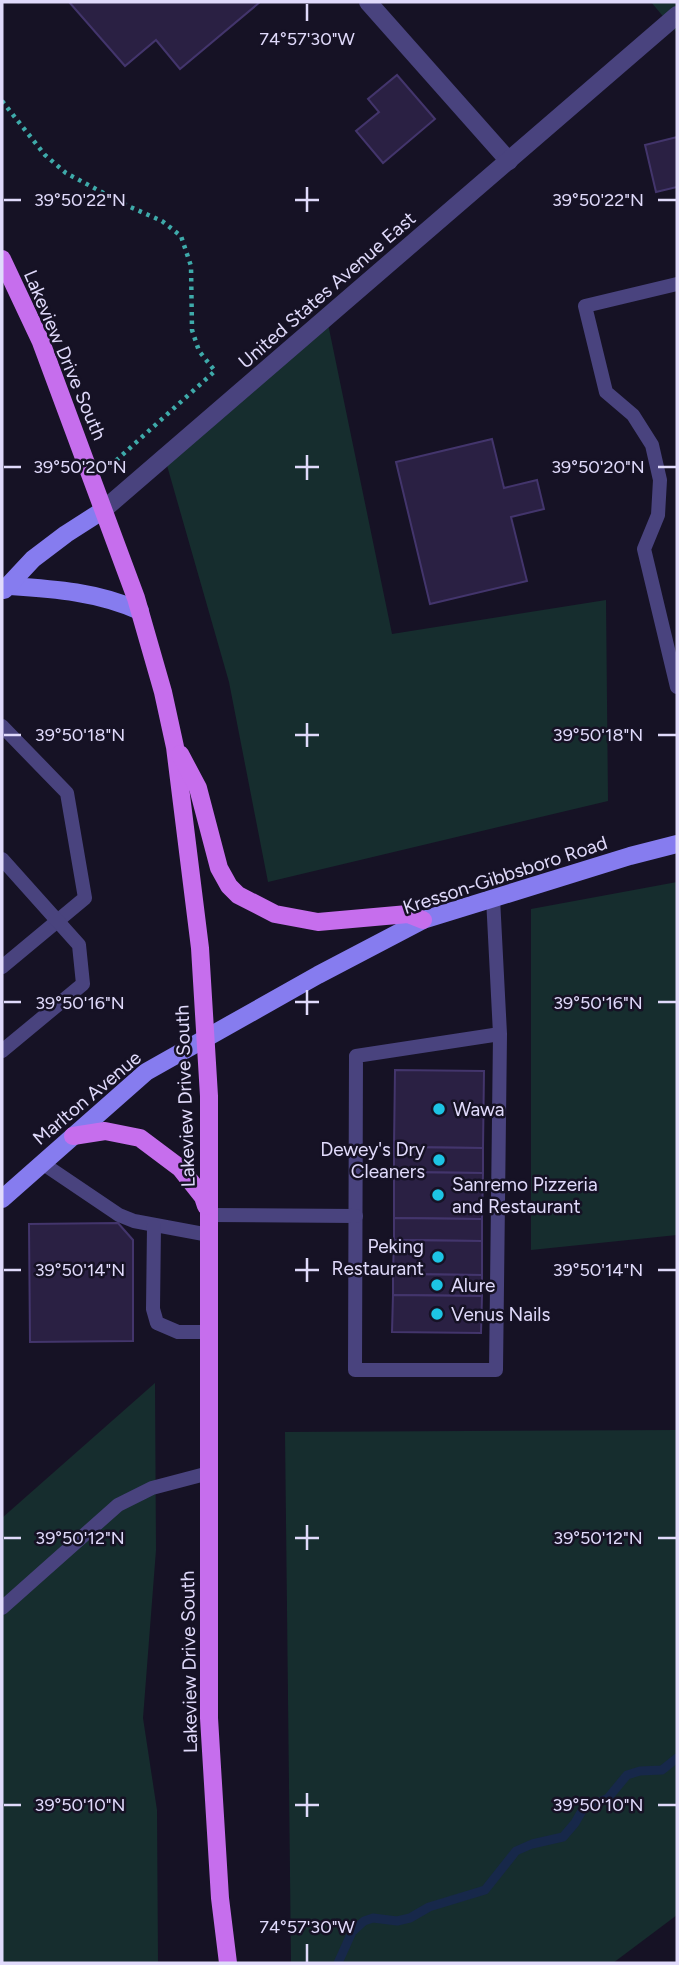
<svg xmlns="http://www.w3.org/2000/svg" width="679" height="1965" font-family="Figtree,sans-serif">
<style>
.green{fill:#162d2e}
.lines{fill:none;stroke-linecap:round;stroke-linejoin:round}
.stream{stroke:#17284a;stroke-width:9}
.building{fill:#2a2043;stroke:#43356c;stroke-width:2}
.path{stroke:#3eaaaa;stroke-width:4.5;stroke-dasharray:3.5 5;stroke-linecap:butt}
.lane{stroke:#49437e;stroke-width:14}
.street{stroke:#49437e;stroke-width:18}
.secondary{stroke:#867cef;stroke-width:18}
.primary{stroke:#c66eed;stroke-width:18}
.ticks{fill:none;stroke:#e0dafb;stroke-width:2.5}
.poi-dot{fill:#1dc4e4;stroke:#161225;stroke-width:2.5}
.labels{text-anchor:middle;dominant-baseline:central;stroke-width:5;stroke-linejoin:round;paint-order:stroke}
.street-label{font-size:19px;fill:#e0dafb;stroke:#161225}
.poi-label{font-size:19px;fill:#e0dafb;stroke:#161225;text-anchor:start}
.ticks-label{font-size:18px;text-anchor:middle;fill:#e0dafb;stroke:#161225;stroke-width:5;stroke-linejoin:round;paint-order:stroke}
</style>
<rect width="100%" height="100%" fill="#161225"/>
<g class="green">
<path d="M 651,2 L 677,2 L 677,33 Z"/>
<path d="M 327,319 L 392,634 L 606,600 L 608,801 L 268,882 L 229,682 L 166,462 Z"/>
<path d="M 677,882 L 677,1235 L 531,1250 L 531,909 Z"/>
<path d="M 155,1383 L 156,1550 L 143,1718 L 157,1810 L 158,1963 L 2,1963 L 2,1518 Z"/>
<path d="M 677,1430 L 677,1915 L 613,1963 L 291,1963 L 285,1432 Z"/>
</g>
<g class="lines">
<path class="stream" d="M 338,1963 L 352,1932 L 364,1921 L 373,1918 L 397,1921 L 410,1918 L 429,1907 L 485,1890 L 516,1851 L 532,1844 L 563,1837 L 575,1823 L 583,1809 L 608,1798 L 627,1775 L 640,1771 L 662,1770 L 677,1758"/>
</g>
<g class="building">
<path d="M 69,2 L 260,2 L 180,69 L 156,40 L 125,66 Z"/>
<path d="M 397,75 L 435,119 L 383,163 L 356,131 L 379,112 L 368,99 Z"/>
<path d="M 677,137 L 677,187 L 656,192 L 645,145 Z"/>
<path d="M 492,439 L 504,488 L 537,480 L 544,509 L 511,517 L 527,581 L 430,604 L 396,462 Z"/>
<path d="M 395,1070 L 484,1071 L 483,1148 L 394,1147 Z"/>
<path d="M 394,1147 L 483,1148 L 483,1173 L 394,1172 Z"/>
<path d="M 394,1172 L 483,1173 L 482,1219 L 394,1218 Z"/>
<path d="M 394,1218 L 482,1219 L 482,1241 L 394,1240 Z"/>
<path d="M 118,1223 L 133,1240 L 133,1341 L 30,1342 L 29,1224 Z"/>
<path d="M 394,1240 L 482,1241 L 482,1275 L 393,1274 Z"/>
<path d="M 393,1274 L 482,1275 L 482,1296 L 393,1295 Z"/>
<path d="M 393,1295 L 482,1296 L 481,1333 L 392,1332 Z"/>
</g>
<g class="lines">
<path class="path" d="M 2,101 L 45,155 L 66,173 L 128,206 L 162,221 L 181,236 L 191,266 L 192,330 L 199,351 L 215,371 L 110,466"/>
<g class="lane">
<path d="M 677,284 L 585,306 L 606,392 L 633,415 L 652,445 L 660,480 L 658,515 L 644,549 L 677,687"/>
<path d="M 2,726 L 67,793 L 85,898 L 2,967"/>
<path d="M 2,859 L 79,945 L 83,984 L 2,1051"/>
<path d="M 493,898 L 500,1034 L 496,1370 L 355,1370 L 356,1056 L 500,1034"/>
<path d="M 42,1163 L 119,1215 L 134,1221 L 209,1235"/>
<path d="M 209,1215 L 356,1216"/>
<path d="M 154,1226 L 153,1309 L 157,1323 L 178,1332 L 209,1332"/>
<path d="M 2,1608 L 118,1505 L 152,1488 L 209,1473"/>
</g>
<g class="street">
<path d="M 368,2 L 509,161"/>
<path d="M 102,511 L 677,15"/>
</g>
<g class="secondary">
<path d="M 10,586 C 55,589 98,592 140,611"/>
<path d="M 4,590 L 33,559 L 66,534 L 102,511"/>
<path d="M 2,1199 L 146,1072 L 318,975 L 423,920 L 630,856 L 677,844"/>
</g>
<g class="primary">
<path d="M 2,259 L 41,342 L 136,598 L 163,692 L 175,747 L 200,948 L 209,1096 L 209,1718 L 220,1898 L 228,1963"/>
<path d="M 180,754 L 198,788 L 219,868 L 229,886 L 238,895 L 275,914 L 318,922 L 408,914 L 423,920"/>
<path d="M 73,1136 L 105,1131 L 140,1138 L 180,1168 L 203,1197 L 206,1206"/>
</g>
</g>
<path class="ticks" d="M 307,4 L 307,21M 307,187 L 307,212M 4,200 L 21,200M 295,200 L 319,200M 658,200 L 676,200M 307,455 L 307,480M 4,467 L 21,467M 295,467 L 319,467M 658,467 L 676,467M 307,723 L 307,747M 4,735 L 21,735M 295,735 L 319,735M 658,735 L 676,735M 307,990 L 307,1015M 4,1002 L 21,1002M 295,1002 L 319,1002M 658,1002 L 676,1002M 307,1258 L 307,1282M 4,1270 L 21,1270M 295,1270 L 319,1270M 658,1270 L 676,1270M 307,1525 L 307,1550M 4,1538 L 21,1538M 295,1538 L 319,1538M 658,1538 L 676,1538M 307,1793 L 307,1817M 4,1805 L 21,1805M 295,1805 L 319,1805M 658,1805 L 676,1805M 307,1944 L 307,1962"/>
<g class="poi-dot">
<circle cx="439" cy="1109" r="7"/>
<circle cx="439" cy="1160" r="7"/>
<circle cx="438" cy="1195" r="7"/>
<circle cx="438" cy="1257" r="7"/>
<circle cx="437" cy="1285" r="7"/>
<circle cx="437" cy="1314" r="7"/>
</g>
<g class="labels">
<g class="street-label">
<text transform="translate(327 290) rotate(-41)">United States Avenue East</text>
<text transform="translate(65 355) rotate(67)">Lakeview Drive South</text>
<text transform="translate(505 875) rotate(-18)">Kresson-Gibbsboro Road</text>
<text transform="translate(185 1096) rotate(-92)">Lakeview Drive South</text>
<text transform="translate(87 1098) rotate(-40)">Marlton Avenue</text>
<text transform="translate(189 1662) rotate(-91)">Lakeview Drive South</text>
</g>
<g class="poi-label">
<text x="453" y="1109">Wawa</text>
<text x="425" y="1149" text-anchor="end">Dewey's Dry<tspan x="425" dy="22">Cleaners</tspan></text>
<text x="452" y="1184">Sanremo Pizzeria<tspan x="452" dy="22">and Restaurant</tspan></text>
<text x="424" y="1246" text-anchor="end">Peking<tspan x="424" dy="22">Restaurant</tspan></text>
<text x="451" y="1285">Alure</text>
<text x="451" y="1314">Venus Nails</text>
</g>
</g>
<g class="ticks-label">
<text x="307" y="45">74°57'30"W</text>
<text x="80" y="206">39°50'22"N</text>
<text x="598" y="206">39°50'22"N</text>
<text x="80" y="473">39°50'20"N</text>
<text x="598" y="473">39°50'20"N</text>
<text x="80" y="741">39°50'18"N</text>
<text x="598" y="741">39°50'18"N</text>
<text x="80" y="1009">39°50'16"N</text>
<text x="598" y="1009">39°50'16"N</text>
<text x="80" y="1276">39°50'14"N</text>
<text x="598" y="1276">39°50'14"N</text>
<text x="80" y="1544">39°50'12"N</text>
<text x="598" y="1544">39°50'12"N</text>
<text x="80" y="1811">39°50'10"N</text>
<text x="598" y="1811">39°50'10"N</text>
<text x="307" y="1933">74°57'30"W</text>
</g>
<rect width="679" height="1965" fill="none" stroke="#e0dafb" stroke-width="7"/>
</svg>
